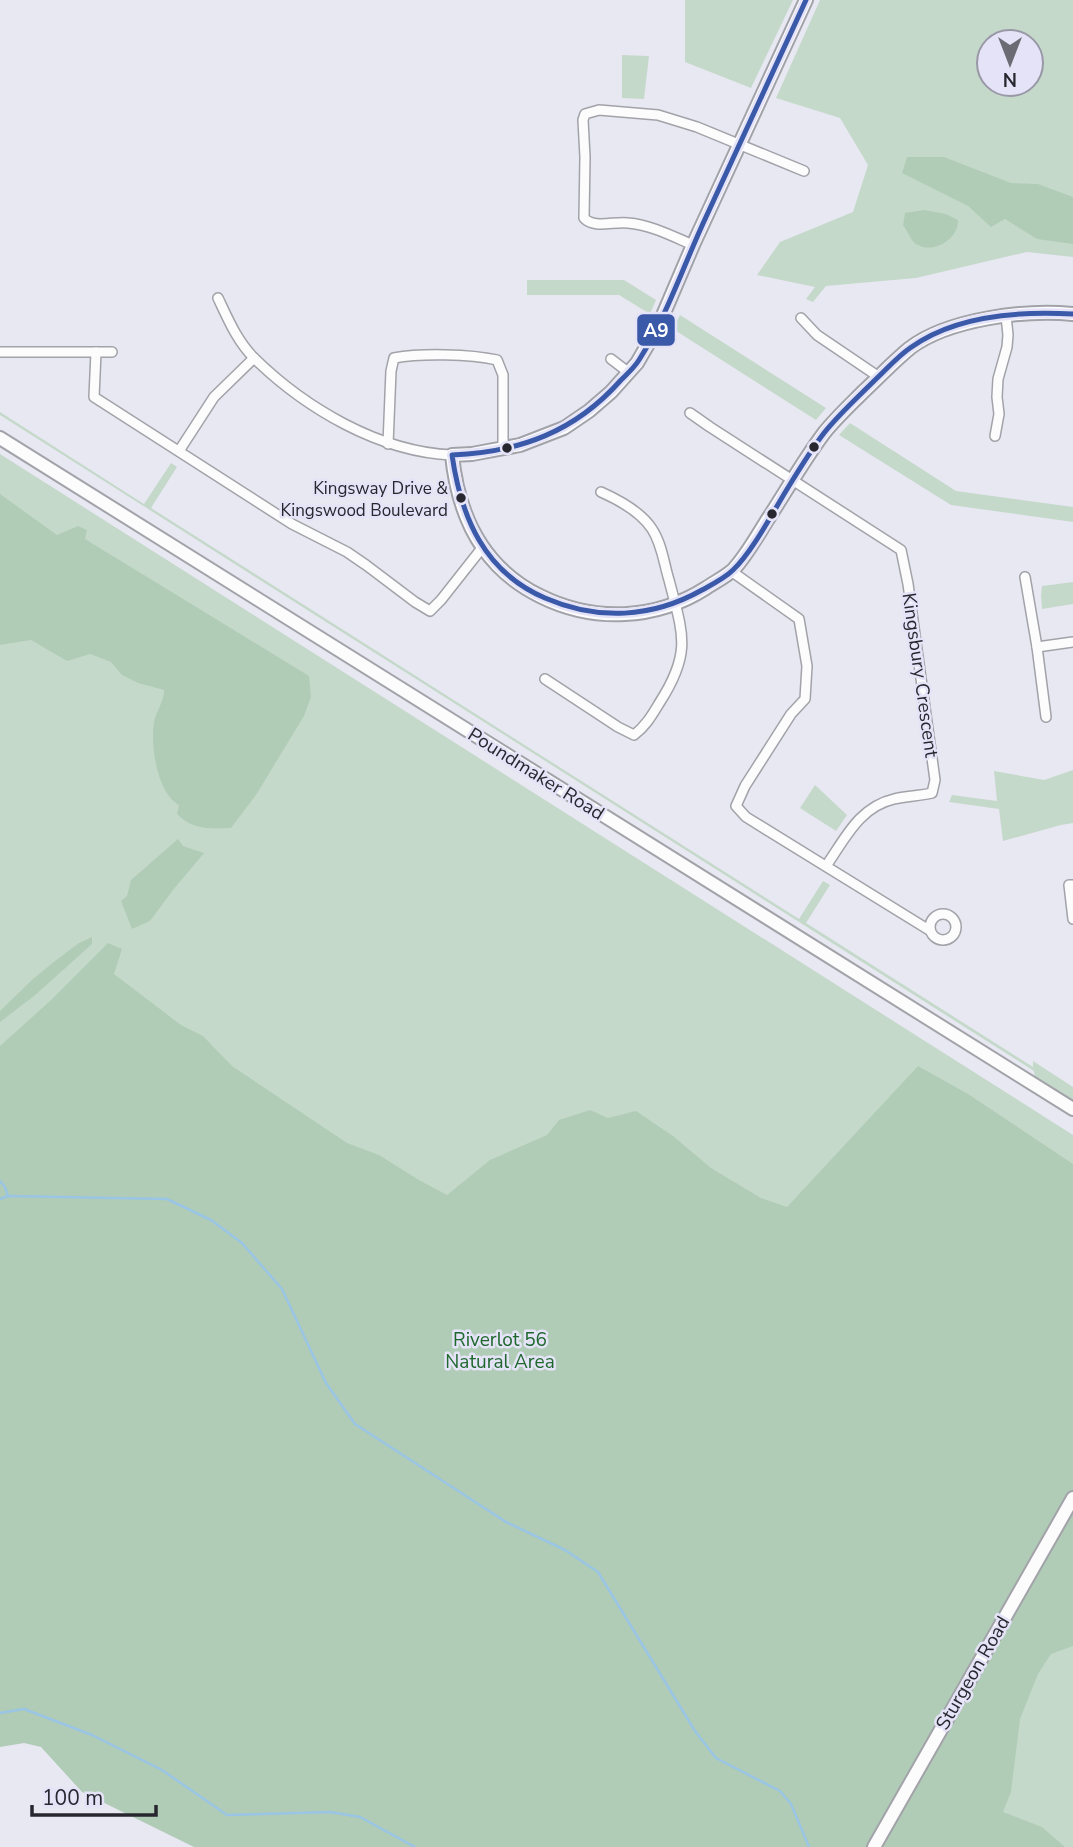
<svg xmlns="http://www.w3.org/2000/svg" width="1073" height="1847" font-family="'Nunito Sans',sans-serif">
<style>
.green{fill:#c5d9cb;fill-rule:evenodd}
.forest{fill:#b0ccb7}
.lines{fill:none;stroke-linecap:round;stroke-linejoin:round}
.stream{stroke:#9ac5e4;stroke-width:2.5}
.street-casing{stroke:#a2a2a9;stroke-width:12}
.secondary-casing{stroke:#a2a2a9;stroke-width:16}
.street{stroke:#fcfcfd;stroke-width:9}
.secondary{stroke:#fcfcfd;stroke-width:12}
.bus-1-casing{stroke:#e5e3f7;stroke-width:10}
.bus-1{stroke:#3a59a8;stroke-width:5}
.bus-dot{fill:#28272f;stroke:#e5e3f7;stroke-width:2.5}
.labels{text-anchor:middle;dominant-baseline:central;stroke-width:5;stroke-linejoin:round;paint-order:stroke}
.bus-label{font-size:17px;fill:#28272f;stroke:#e5e3f7;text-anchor:end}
.street-label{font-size:19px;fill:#28272f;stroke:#e5e3f7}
.park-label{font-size:19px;fill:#1f682d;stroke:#e5e3f7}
.line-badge{stroke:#e5e3f7;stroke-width:2.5}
.badge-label{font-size:19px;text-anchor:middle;font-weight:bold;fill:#fff}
</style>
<rect width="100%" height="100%" fill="#e8e8f2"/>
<g class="green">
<path d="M 685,0 L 793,0 L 751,88 L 685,62 Z"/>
<path d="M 820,0 L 1073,0 L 1073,257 L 1027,252 L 916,278 L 826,286 L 813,302 L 806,299 L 815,287 L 757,275 L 780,242 L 853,212 L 868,165 L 840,118 L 776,98 ZM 989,42 L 1031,42 L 1031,84 L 989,84 Z"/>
<path d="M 622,55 L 649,56 L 644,99 L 622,98 Z"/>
<path d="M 527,280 L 624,280 L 656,300 L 650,314 L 619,295 L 527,295 Z"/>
<path d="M 680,315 L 826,408 L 816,420 L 673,329 Z"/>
<path d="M 0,410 L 0,412 L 144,504 L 171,463 L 177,467 L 151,508 L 799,919 L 823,881 L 830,885 L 806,923 L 1033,1067 L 1033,1061 L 1073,1087 L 1073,1105 L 1035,1081 L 1034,1071 L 0,415 Z"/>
<path d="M 850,423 L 956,491 L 1073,507 L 1073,522 L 951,505 L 839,435 Z"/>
<path d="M 0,454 L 1073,1135 L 1073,1457 L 0,1611 Z"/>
<path d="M 1073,582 L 1073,604 L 1042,609 L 1041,595 L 1042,586 Z"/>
<path d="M 1073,770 L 1073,823 L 1061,825 L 1003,841 L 999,809 L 949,802 L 952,795 L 997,801 L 994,771 L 1044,780 Z"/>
<path d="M 815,785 L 847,815 L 836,831 L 800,808 Z"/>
<path d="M 1073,1533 L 1073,1847 L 894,1847 Z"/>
</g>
<g class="forest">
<path d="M 907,157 L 944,157 L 1011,183 L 1038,184 L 1073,197 L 1073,244 L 1037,239 L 1005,219 L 991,227 L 968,206 L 902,173 Z"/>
<path d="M 924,210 L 946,214 L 958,220 C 959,239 933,255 916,244 C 911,241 907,230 903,225 L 905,213 Z"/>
<path d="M 0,494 L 57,535 L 78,526 L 87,530 L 85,539 L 309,676 L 311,697 L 304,716 L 256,795 L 231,828 C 211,829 192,830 177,814 L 179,805 C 157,793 150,745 154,722 C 156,711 164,702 164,690 L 138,683 L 122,675 L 111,662 L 90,654 L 67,661 L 31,640 L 0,645 Z"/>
<path d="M 178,839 L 183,846 L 204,853 L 173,890 L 150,921 L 132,929 L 121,901 L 127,896 L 131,880 Z"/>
<path d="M 92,937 L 92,944 L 34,996 L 0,1022 L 0,1011 L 33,979 L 55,961 L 79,943 Z"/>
<path d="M 108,943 L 122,949 L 114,974 L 181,1025 L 203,1036 L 232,1066 L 347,1143 L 379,1155 L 419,1180 L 447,1195 L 490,1160 L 547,1135 L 559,1120 L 590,1110 L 608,1118 L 636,1111 L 673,1136 L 711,1168 L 761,1198 L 787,1207 L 918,1066 L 968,1094 L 1073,1164 L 1073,1646 L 1051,1654 L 1038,1674 L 1020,1719 L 1011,1792 L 1003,1812 L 1042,1827 L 1065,1847 L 194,1847 L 82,1792 L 41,1747 L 24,1743 L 0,1747 L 0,1046 L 51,1000 Z"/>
</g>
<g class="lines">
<g class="stream">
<path d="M 0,1181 L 5,1187 L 8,1196"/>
<path d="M 0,1199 L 8,1196 L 167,1199 L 211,1220 L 242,1243 L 282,1289 L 326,1383 L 355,1424 L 506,1522 L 565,1550 L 598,1572 L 695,1731 L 716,1758 L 780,1791 L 791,1804 L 809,1847"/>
<path d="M 0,1713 L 24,1709 L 92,1735 L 162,1770 L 227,1815 L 330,1812 L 360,1817 L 415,1847"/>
</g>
<g class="street-casing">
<g id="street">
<path d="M 693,245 C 672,236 651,225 628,223 C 614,221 594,229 584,218 L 585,157 L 583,120 L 585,114 L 599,110 L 658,115 L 697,127 L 804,171"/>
<path d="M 218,298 C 228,319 237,341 254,358 C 305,408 379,452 452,455"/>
<path d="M 801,318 L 817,335 L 879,377"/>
<path d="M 0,352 L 96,352"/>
<path d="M 112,352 L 96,352 L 94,397 L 292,524 L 347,552 L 366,565 L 415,602 L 430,611 L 441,600 L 482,548"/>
<path d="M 611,359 L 628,372"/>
<path d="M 690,413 L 710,427 L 901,550 L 908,584 L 935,780 L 932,793 C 919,796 906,796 894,799 C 859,807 845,839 826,866"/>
<path d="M 995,436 L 999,414 L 997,397 L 998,379 L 1007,347 L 1008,335 L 1006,316"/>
<path d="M 388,444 L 391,371 L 394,358 C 421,353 470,354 497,360 L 503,375 L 503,449"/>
<path d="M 179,451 L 214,397 L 254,358"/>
<path d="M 731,571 L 799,619 L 807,666 L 805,699 L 791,714 L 745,786 L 736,806 L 746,817 L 929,930"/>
<path d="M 1025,577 L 1037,647 L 1046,717"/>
<path d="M 1037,647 L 1073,642"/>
<path d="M 545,679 L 618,727 L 634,735 C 646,726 652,715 660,702 C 692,652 683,634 669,580 C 664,564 662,544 652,529 C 641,512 619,500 601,492"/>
<path d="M 1073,885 L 1069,885 L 1073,919"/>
<circle cx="943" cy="927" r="13"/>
</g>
</g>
<g class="secondary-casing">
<g id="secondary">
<path d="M 806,0 L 693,245 L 658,327 L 637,363 L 611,392 L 589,411 L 564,428 L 520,445 L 472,454 L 452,455 C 458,516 483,568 540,596 C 594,623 656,620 706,588 C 715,582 725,577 733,570 C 746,556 756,538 766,522 C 785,493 803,461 824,433 C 836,418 850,405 864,391 C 879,377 894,361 910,348 C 948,319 1026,309 1073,314"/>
<path d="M 0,438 L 1073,1109"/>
<path d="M 874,1847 L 1073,1498"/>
</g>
</g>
<use href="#street" class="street"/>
<use href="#secondary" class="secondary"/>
<g class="bus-1-casing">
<path id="bus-1" d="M 806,0 C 773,72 739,144 706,217 C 684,264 667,316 639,360 C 634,368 627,374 621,380 C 575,432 520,452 452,455 C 461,517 484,572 545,598 C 598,621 652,618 702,590 C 713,584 725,578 733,570 C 753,551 774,510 789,486 C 800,468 811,450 824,433 C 839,414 858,397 875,380 C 887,369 897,357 910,348 C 955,315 1019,311 1073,314"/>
</g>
<use href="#bus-1" class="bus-1"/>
</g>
<g class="bus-dot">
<circle cx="814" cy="447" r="6"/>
<circle cx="507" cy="448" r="6"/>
<circle cx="461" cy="498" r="6"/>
<circle cx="772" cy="514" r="6"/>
</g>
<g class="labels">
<g class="bus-label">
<text x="448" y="488">Kingsway Drive &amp;<tspan x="448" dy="22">Kingswood Boulevard</tspan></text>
</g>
<g class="street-label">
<text transform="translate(920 675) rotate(82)">Kingsbury Crescent</text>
<text transform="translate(536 774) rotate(32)">Poundmaker Road</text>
<text transform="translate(973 1673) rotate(-60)">Sturgeon Road</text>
</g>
<g class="park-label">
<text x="500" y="1340">Riverlot 56<tspan x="500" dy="22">Natural Area</tspan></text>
</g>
</g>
<rect class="line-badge" x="636" y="313" width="40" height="34" rx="7" fill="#3a59a8"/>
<g class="badge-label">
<text x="656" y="337">A9</text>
</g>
<g transform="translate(1010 63) rotate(180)"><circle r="33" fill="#e5e3f7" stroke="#9998a7" stroke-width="2"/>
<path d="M0-5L12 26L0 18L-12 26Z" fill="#6b6b73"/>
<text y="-10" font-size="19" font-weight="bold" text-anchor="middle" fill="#28272f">N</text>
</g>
<path d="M32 1805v10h124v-10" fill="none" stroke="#28272f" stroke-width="3.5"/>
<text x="42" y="1805" font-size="21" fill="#28272f" stroke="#e5e3f7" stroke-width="5" paint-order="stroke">100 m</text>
</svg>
